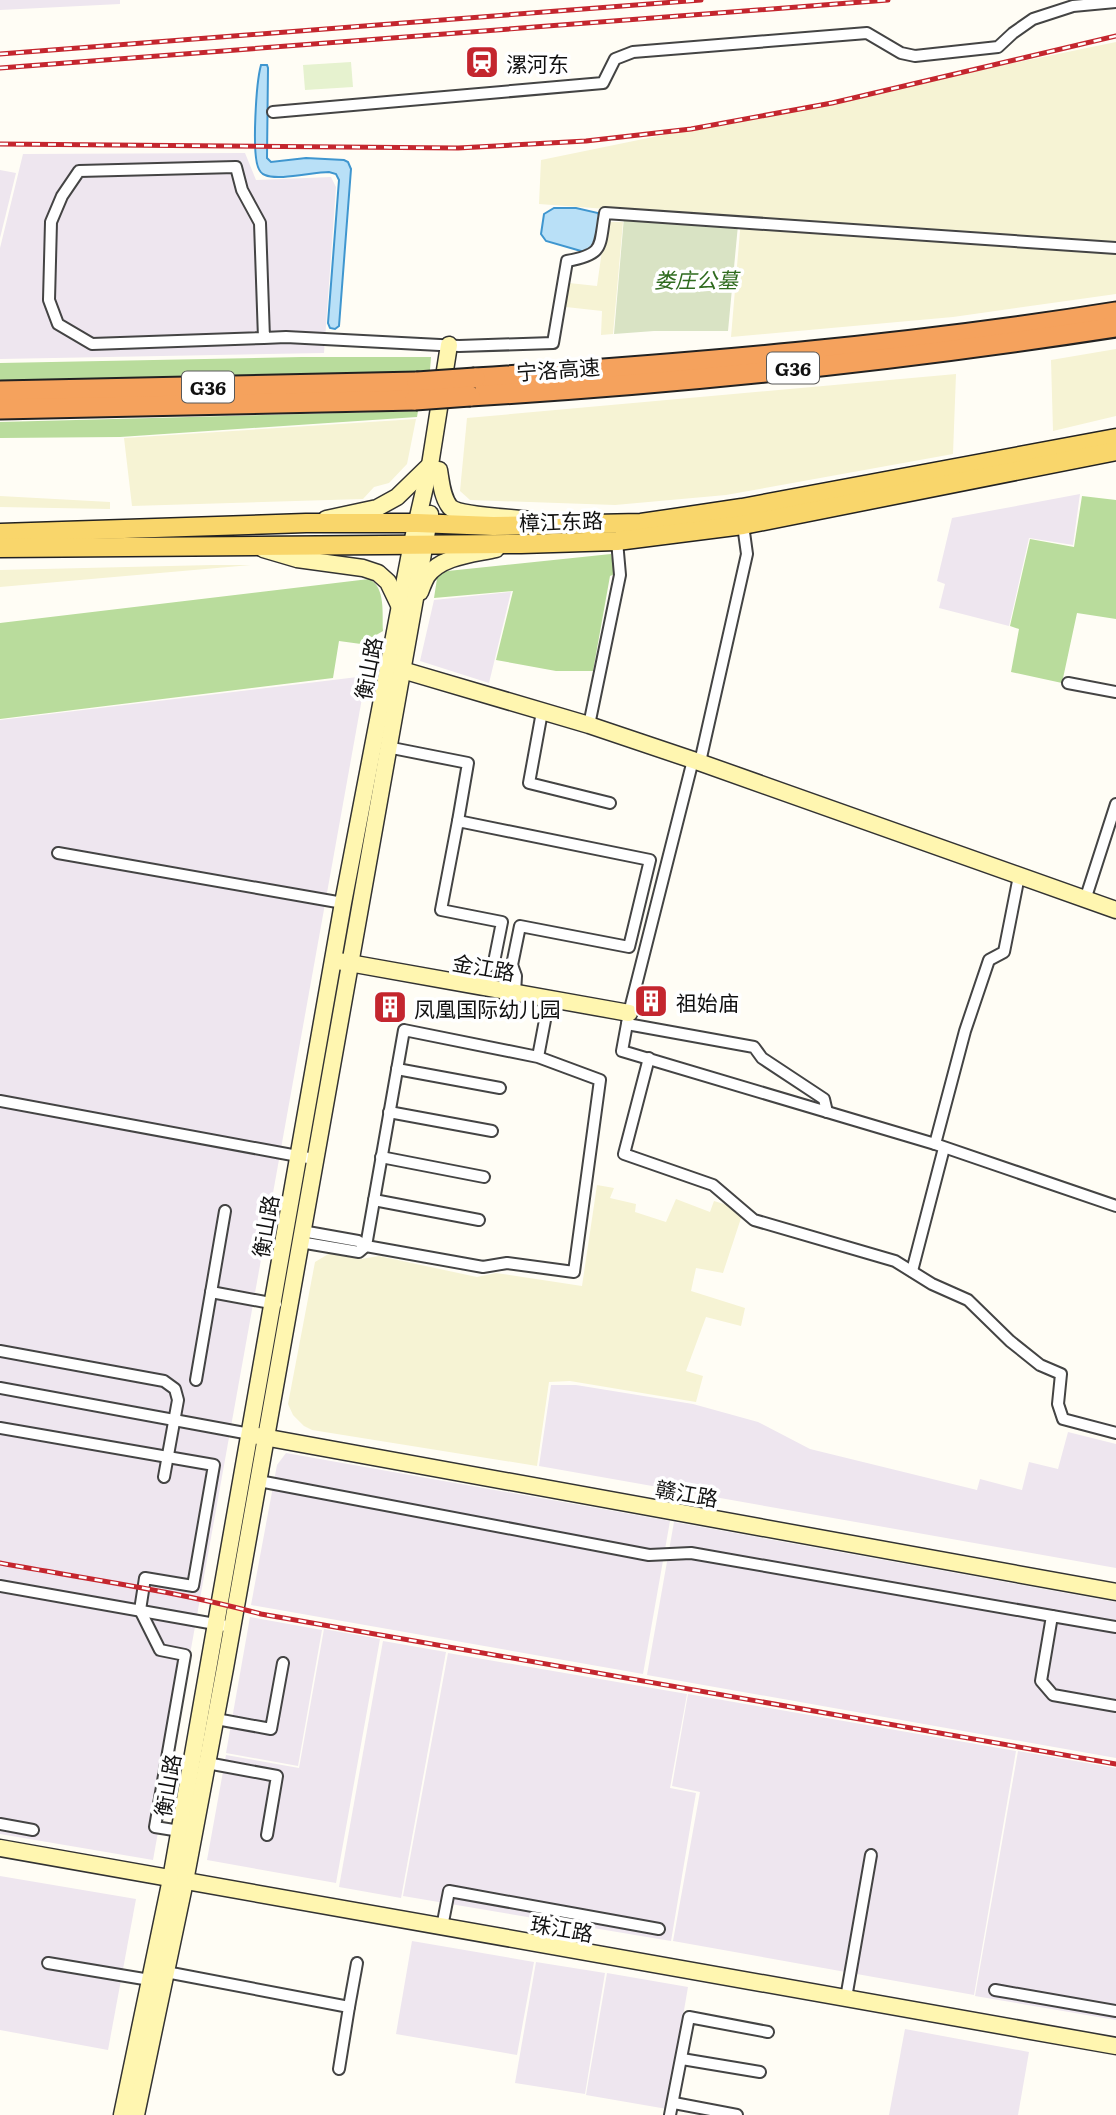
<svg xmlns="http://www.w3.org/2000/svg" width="1116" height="2115" font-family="Literata,'Noto Sans SC',serif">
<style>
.industrial{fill:#eee6ef}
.farmland{fill:#f6f3d4}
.forest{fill:#b9dc9c}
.cemetery{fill:#d9e3c4}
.pitch{fill:#e6f2cf}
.water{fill:#b9e0f7;stroke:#3f96cf;stroke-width:2}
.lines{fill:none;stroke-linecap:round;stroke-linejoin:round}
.street-casing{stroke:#444;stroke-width:14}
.secondary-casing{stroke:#333;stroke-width:19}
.primary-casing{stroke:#222;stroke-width:21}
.highway-casing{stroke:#222;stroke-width:23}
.street{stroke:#fff;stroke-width:10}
.secondary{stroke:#fff6b0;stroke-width:16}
.primary{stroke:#f9d66b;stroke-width:18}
.highway{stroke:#f5a25d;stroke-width:19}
.rail-casing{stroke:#c4262e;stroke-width:5}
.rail{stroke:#fff;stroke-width:2.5;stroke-dasharray:8;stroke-linecap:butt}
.highway-bridge-casing{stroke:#222;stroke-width:23;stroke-linecap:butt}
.highway-bridge{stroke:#f5a25d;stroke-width:19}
.labels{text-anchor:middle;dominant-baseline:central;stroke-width:7;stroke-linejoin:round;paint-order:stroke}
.shield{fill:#fff;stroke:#585858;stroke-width:2}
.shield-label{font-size:19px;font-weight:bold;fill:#111}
.poi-label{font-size:21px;fill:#111;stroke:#fff;text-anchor:start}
.park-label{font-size:21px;font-style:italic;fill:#2f6b1f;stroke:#fff}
.street-label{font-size:21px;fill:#111;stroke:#fff}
</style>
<rect width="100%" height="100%" fill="#fffdf5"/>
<g class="industrial">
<path d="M 0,0 L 120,0 L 120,4 L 0,10 Z"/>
<path d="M 245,153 L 256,180 L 331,177 L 336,187 L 324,353 L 0,359 L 0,248 L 23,154 Z"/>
<path d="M 0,170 L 16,173 L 0,238 Z"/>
<path d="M 1080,494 L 1073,545 L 1029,538 L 1009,626 L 939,608 L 945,584 L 937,581 L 952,518 Z"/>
<path d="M 511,592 L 489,683 L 420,661 L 434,600 Z"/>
<path d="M 366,676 L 153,1860 L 0,1834 L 0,720 Z"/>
<path d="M 551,1385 L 576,1385 L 693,1404 L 758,1422 L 810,1449 L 977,1490 L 980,1479 L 1022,1490 L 1029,1462 L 1058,1469 L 1068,1432 L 1116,1444 L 1116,1568 L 539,1466 Z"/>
<path d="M 286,1453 L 670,1521 L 643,1674 L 251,1605 L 277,1465 Z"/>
<path d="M 674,1522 L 1116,1602 L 1116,1758 L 647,1675 Z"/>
<path d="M 250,1617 L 322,1630 L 298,1766 L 226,1753 Z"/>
<path d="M 324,1629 L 380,1639 L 336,1883 L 207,1860 L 226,1755 L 299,1768 Z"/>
<path d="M 383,1641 L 446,1652 L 401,1898 L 339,1887 Z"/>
<path d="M 448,1653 L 687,1694 L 670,1788 L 696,1793 L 671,1941 L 403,1896 Z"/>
<path d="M 688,1694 L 1016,1751 L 974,1995 L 673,1941 L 700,1792 L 672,1786 Z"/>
<path d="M 1018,1751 L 1116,1768 L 1116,2020 L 975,1996 Z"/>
<path d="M 0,1876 L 136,1899 L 108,2050 L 0,2030 Z"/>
<path d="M 412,1941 L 534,1962 L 517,2055 L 396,2034 Z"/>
<path d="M 536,1962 L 605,1973 L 585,2094 L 515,2083 Z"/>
<path d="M 607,1973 L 688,1987 L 667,2109 L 586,2095 Z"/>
<path d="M 905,2029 L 1029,2052 L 1018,2115 L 889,2115 Z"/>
</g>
<g class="farmland">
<path d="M 1116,42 L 1116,294 L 953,317 L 731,337 L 741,219 L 539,204 L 541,160 Z"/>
<path d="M 606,222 L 623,222 L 613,334 L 601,335 L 602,311 L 566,307 L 569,283 L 597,286 Z"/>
<path d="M 1116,349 L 1116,416 L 1053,431 L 1051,360 Z"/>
<path d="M 956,374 L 953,454 L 726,495 L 615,505 L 470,500 L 460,491 L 467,418 Z"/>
<path d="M 416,419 L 407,464 L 389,483 L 374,487 L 363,499 L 132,506 L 124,438 Z"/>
<path d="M 0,496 L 110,502 L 110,509 L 0,507 Z"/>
<path d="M 212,565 L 251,565 L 0,587 L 0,570 Z"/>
<path d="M 597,1185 L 614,1188 L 610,1198 L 636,1204 L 635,1212 L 666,1222 L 676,1199 L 710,1212 L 714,1201 L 734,1207 L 742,1215 L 723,1273 L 696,1268 L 691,1291 L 745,1308 L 741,1326 L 706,1317 L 686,1371 L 703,1376 L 696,1402 L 570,1381 L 549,1382 L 537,1466 L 312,1430 L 304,1426 L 293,1415 L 288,1404 L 315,1262 L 330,1253 L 361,1259 L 379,1256 L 477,1277 L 496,1273 L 582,1286 Z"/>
</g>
<g class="forest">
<path d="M 302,357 L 431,357 L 430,370 L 337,376 L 0,381 L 0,363 Z"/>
<path d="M 418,411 L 417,417 L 120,437 L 0,438 L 0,422 Z"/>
<path d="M 1082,496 L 1116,500 L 1116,619 L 1077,613 L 1062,683 L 1011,672 L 1019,629 L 1010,626 L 1030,539 L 1074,547 Z"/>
<path d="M 611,554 L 615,574 L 610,576 L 593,671 L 556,671 L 496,660 L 513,591 L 434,598 L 438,572 Z"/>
<path d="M 369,579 C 386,587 382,614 383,631 L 361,644 L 339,641 L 333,678 L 0,719 L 0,623 Z"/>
</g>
<path class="cemetery" d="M 624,217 L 738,225 L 728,331 L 654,331 L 614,334 Z"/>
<path class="pitch" d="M 351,62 L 353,87 L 305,90 L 303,65 Z"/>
<g class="water">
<path d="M 261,65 L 267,65 L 268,68 L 267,158 L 271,162 L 306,158 L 344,160 L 348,162 L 351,169 L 339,326 L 335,329 L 330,328 L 328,323 L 339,180 L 336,174 L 329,172 C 313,172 278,181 265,175 C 262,174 259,170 258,167 C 252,151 256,83 261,65 Z"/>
<path d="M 554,208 L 576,208 L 598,213 C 605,227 596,241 588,253 L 546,241 L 541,234 L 544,214 Z"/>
</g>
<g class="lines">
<g class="street-casing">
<g id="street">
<path d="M 273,112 L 603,83 L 615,59 L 633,52 L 867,33 L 901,53 L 915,56 L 998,47 L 1013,33 L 1033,19 L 1073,6 L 1116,2"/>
<path d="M 264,338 L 260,223 L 242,190 L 236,167 L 79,171 L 62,196 L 51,222 L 49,300 L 58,324 L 92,344 L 264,338 L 286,337 L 459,346 L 553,343 L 567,261 C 605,254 599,247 605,213 L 1116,248"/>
<path d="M 1068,683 L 1116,692"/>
<path d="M 542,712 L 529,783 L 610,803"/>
<path d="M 589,725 L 620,575 L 617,541"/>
<path d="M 387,747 L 468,763 L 458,821"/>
<path d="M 693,760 L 629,1013 L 622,1051 L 935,1144 L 1116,1206"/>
<path d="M 700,762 L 747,554 L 743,525"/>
<path d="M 58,853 L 343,903"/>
<path d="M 1085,900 L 1116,804"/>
<path d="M 480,987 L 485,969 L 494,962 L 502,922 L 441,910 L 458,821 L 650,860 L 629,947 L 520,926 L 512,965 L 516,976 L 515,993"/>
<path d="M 627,1024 L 754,1047 L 762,1058 L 824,1099 L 827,1112"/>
<path d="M 538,1057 L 600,1080 L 574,1272 L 507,1263 L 483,1267 L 366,1246 L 404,1030 L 538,1057 L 549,999"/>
<path d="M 649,1058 L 624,1154 L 713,1185 L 754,1220 L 895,1261 L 932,1284 L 968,1300 L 1010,1341 L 1040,1365 L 1061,1374 L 1058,1404 L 1063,1419 L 1116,1433"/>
<path d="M 397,1069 L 500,1088"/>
<path d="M 0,1101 L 314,1159"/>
<path d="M 389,1112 L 492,1131"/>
<path d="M 935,1144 L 965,1031 L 989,960 L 1004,952 L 1019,876"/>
<path d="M 381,1157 L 484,1177"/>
<path d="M 374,1200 L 479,1220"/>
<path d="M 300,1242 L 359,1252 L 366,1246 L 358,1241 L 302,1231"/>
<path d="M 912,1271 L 944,1148"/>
<path d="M 211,1292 L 276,1304"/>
<path d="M 0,1351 L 164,1381 L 175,1389 L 178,1400 L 164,1477"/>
<path d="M 196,1380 L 225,1211"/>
<path d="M 0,1388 L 250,1434"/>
<path d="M 0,1428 L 214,1465 L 193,1586 L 145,1578 L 140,1610 L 160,1650 L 185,1655 L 155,1827 L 180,1831"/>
<path d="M 259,1481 L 649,1555 L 691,1553 L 1052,1616"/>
<path d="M 0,1586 L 232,1627"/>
<path d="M 1116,1627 L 1052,1616 L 1041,1681 L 1053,1695 L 1116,1706"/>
<path d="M 216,1719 L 271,1729 L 283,1663"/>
<path d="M 207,1763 L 277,1776 L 267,1835"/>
<path d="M 0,1824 L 33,1830"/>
<path d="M 442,1927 L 449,1891 L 659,1929"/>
<path d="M 48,1963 L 150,1980"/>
<path d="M 166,1972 L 349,2007 L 339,2069"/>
<path d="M 995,1990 L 1116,2011"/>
<path d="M 846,1998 L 871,1855"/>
<path d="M 349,2007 L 357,1963"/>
<path d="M 682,2059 L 760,2072"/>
<path d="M 674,2103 L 737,2115"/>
<path d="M 670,2115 L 689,2017 L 768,2032"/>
</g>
</g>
<g class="secondary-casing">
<g id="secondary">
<path d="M 439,470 C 441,482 442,497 450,507 C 460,517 519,517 537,521"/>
<path d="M 326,519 L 377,508 L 397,497 L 430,465"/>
<path d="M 263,549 L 297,559 L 363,568 L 378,573 L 388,582 L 400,607"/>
<path d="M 420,592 C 422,587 424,581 427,576 C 441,556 474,554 496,549"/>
<path d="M 392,667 L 589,725 L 693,760 L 1116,910"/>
<path d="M 338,961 L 629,1013"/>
<path d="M 258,1436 L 1116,1592"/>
<path d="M 0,1848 L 1116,2046"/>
<path d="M 122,2115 L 171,1879 L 343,903 L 412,543 L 430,465 L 449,345"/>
<path d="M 136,2115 L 185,1881 L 225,1668 L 430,514"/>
</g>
</g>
<g class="primary-casing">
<g id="primary">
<path d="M 0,533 L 306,523 L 417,523 L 493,526 L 641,523 L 742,508 L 1116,438"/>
<path d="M 0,548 L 521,544 L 617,541 L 743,525 L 1116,451"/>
</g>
</g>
<g class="highway-casing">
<g id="highway">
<path d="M 475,378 C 689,364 904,346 1116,312"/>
<path d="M 0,391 L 417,382"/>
<path d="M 470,396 C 686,383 902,360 1116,327"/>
<path d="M 0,409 L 415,400"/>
</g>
</g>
<use href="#street" class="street"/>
<use href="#secondary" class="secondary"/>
<use href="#primary" class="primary"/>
<use href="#highway" class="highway"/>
<g class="rail-casing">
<g id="rail">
<path d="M 0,54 L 701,0"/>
<path d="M 0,68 L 888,0"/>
<path d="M 0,144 L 458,148 L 586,141 L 691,129 L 832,103 L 1116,36"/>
<path d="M 0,1563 C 87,1579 176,1591 261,1614 L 1116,1764"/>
</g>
</g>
<use href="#rail" class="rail"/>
<g class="highway-bridge-casing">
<g id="highway-bridge">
<path d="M 417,382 L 475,378"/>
<path d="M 415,400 L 470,396"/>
</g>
</g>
<use href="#highway-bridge" class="highway-bridge"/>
</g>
<defs>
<g id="station-square" transform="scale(1.75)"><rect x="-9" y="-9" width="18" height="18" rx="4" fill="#c4262e" stroke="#fff"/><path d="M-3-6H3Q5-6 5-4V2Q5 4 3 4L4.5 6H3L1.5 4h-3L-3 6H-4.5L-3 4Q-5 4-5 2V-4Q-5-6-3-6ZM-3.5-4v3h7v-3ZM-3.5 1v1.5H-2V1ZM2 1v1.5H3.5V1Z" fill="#fff"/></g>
<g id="building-square" transform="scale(1.75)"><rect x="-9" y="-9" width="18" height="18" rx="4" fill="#c4262e" stroke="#fff"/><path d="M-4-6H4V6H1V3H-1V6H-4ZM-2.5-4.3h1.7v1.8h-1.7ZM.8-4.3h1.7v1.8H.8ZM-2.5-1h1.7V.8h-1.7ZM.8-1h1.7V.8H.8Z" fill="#fff"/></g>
</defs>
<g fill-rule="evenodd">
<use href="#station-square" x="482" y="62"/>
<use href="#building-square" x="651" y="1001"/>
<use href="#building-square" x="390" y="1007"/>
</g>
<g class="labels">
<g class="shield">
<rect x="767" y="352.5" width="52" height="31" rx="5"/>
<rect x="182" y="371.5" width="52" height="31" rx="5"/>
</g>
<g class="shield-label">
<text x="793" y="368">G36</text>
<text x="208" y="387">G36</text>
</g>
<g class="poi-label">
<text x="506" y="62">漯河东</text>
<text x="676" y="1001">祖始庙</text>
<text x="414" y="1007">凤凰国际幼儿园</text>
</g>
<g class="park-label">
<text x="696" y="278">娄庄公墓</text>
</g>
<g class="street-label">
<text transform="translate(558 368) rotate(-4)">宁洛高速</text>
<text transform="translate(561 520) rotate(-2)">樟江东路</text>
<text transform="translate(367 668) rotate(-79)">衡山路</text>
<text transform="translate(484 966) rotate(10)">金江路</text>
<text transform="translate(264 1226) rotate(-80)">衡山路</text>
<text transform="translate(687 1492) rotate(10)">赣江路</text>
<text transform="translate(166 1785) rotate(-80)">衡山路</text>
<text transform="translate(562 1927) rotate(10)">珠江路</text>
</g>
</g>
</svg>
